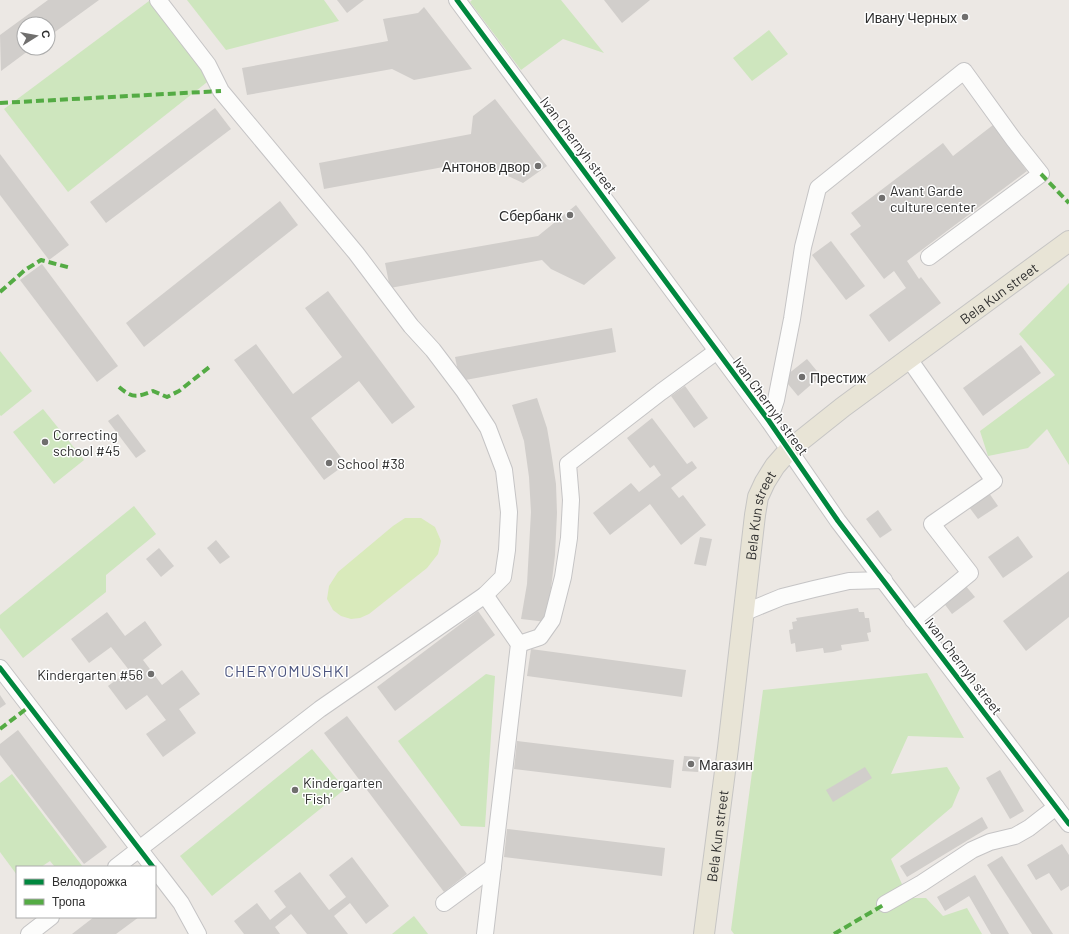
<svg xmlns="http://www.w3.org/2000/svg" width="1069" height="934" font-family="Barlow,sans-serif">
<style>
.green{fill:#cee6be}
.pitch{fill:#d9eabb}
.building{fill:#d1cecb}
.lines{fill:none;stroke-linecap:round;stroke-linejoin:round}
.minor-casing{stroke:#c5c4c5;stroke-width:18}
.major-casing{stroke:#c6c5c4;stroke-width:22}
.minor{stroke:#fcfcfb;stroke-width:16}
.major{stroke:#e8e4d6;stroke-width:20}
.quiet{stroke:#54ab44;stroke-width:4;stroke-dasharray:8 4;stroke-linecap:butt}
.cycleway-casing{stroke:#fff;stroke-width:8}
.cycleway{stroke:#00873e;stroke-width:5}
.poi-dot{fill:#706f6e;stroke:#fff;stroke-width:1.5}
.labels{text-anchor:middle;dominant-baseline:central;stroke-width:3;stroke-linejoin:round;paint-order:stroke}
.poi-label{font-size:14px;fill:#2e2e2e;stroke:#fff;text-anchor:start}
.street-label{font-size:14px;fill:#2e2e2e;stroke:#fff}
.quarter-label{font-size:16px;letter-spacing:1px;fill:#4d5680;stroke:#fff}
</style>
<rect width="100%" height="100%" fill="#ece8e4"/>
<g class="green">
<path d="M 187,0 L 324,0 L 339,21 L 226,50 Z"/>
<path d="M 472,0 L 561,0 L 604,53 L 563,39 L 521,70 L 470,2 Z"/>
<path d="M 149,1 L 211,79 L 68,192 L 4,109 Z"/>
<path d="M 769,30 L 788,54 L 752,81 L 733,58 Z"/>
<path d="M 1069,283 L 1069,465 L 1047,429 L 1028,448 L 988,456 L 980,431 L 1055,375 L 1019,334 Z"/>
<path d="M 0,351 L 32,391 L 1,416 L 0,415 Z"/>
<path d="M 43,409 L 84,460 L 54,484 L 13,432 Z"/>
<path d="M 134,506 L 156,534 L 106,575 L 106,592 L 23,658 L 0,628 L 0,615 Z"/>
<path d="M 927,673 L 964,738 L 908,736 L 891,774 L 947,767 L 960,788 L 952,807 L 891,859 L 908,898 L 926,898 L 943,916 L 967,908 L 982,934 L 734,934 L 731,930 L 763,690 Z"/>
<path d="M 486,674 L 495,676 L 485,827 L 461,826 L 398,741 Z"/>
<path d="M 312,749 L 345,789 L 212,896 L 180,856 Z"/>
<path d="M 12,774 L 83,867 L 55,867 L 50,861 L 41,867 L 17,867 L 17,875 L 0,852 L 0,783 Z"/>
<path d="M 414,916 L 428,934 L 392,934 Z"/>
</g>
<path class="pitch" d="M 405,518 L 421,518 L 435,527 L 441,541 L 438,554 L 427,568 L 369,614 L 360,618 L 351,619 L 341,616 L 333,610 L 327,599 L 329,586 L 338,572 L 393,526 Z"/>
<g class="building">
<path d="M 48,0 L 99,0 L 48,37 L 48,24 L 24,24 L 24,48 L 32,48 L 1,71 L 0,35 Z"/>
<path d="M 337,0 L 364,0 L 347,13 Z"/>
<path d="M 604,0 L 650,0 L 622,23 Z"/>
<path d="M 424,7 L 472,69 L 414,80 L 392,69 L 247,95 L 242,68 L 388,41 L 383,19 L 418,13 Z"/>
<path d="M 495,99 L 547,166 L 523,183 L 476,161 L 324,189 L 319,163 L 471,134 L 473,116 Z"/>
<path d="M 215,108 L 231,129 L 106,223 L 90,202 Z"/>
<path d="M 993,125 L 1027,171 L 907,261 L 919,279 L 921,277 L 941,303 L 889,342 L 869,315 L 906,288 L 894,271 L 884,279 L 850,234 L 861,226 L 851,213 L 943,143 L 953,156 Z"/>
<path d="M 0,154 L 69,245 L 49,260 L 0,195 Z"/>
<path d="M 280,201 L 298,225 L 144,347 L 126,323 Z"/>
<path d="M 576,205 L 616,258 L 584,285 L 551,269 L 542,260 L 390,288 L 385,263 L 538,236 Z"/>
<path d="M 831,241 L 865,286 L 846,300 L 812,255 Z"/>
<path d="M 42,264 L 118,366 L 97,382 L 20,280 Z"/>
<path d="M 328,291 L 415,407 L 392,424 L 359,381 L 311,418 L 346,464 L 324,480 L 234,360 L 256,344 L 293,394 L 342,357 L 305,308 Z"/>
<path d="M 612,328 L 616,352 L 460,381 L 455,357 Z"/>
<path d="M 1021,345 L 1041,373 L 983,416 L 963,388 Z"/>
<path d="M 807,359 L 821,376 L 798,396 L 783,378 Z"/>
<path d="M 685,386 L 708,418 L 694,428 L 671,396 Z"/>
<path d="M 537,398 L 547,428 L 551,451 L 556,484 L 557,513 L 555,555 L 547,622 L 521,619 L 527,584 L 531,512 L 529,477 L 524,441 L 512,405 Z"/>
<path d="M 118,414 L 146,451 L 136,458 L 108,421 Z"/>
<path d="M 652,418 L 687,464 L 692,461 L 697,468 L 671,488 L 679,498 L 683,495 L 706,525 L 681,545 L 650,504 L 610,535 L 593,513 L 631,483 L 639,492 L 661,475 L 654,465 L 650,468 L 627,438 Z"/>
<path d="M 989,493 L 998,506 L 978,519 L 969,507 Z"/>
<path d="M 878,510 L 892,530 L 880,538 L 866,519 Z"/>
<path d="M 1018,536 L 1033,557 L 1003,578 L 988,557 Z"/>
<path d="M 700,537 L 712,539 L 706,566 L 694,564 Z"/>
<path d="M 216,540 L 230,557 L 220,564 L 207,548 Z"/>
<path d="M 159,548 L 174,566 L 161,577 L 146,559 Z"/>
<path d="M 1069,571 L 1069,617 L 1026,651 L 1003,621 Z"/>
<path d="M 965,585 L 975,597 L 952,614 L 943,602 Z"/>
<path d="M 858,608 L 859,612 L 864,612 L 865,618 L 869,618 L 871,632 L 867,633 L 869,641 L 841,645 L 842,650 L 833,652 L 824,653 L 823,648 L 796,652 L 795,643 L 791,644 L 789,630 L 793,629 L 792,622 L 797,621 L 796,618 Z"/>
<path d="M 478,611 L 495,635 L 395,711 L 377,687 Z"/>
<path d="M 107,612 L 125,636 L 145,621 L 162,645 L 143,660 L 162,685 L 182,670 L 200,694 L 179,709 L 196,733 L 163,757 L 146,734 L 166,720 L 147,695 L 126,710 L 108,686 L 129,670 L 111,647 L 89,663 L 71,639 Z"/>
<path d="M 531,649 L 686,670 L 682,697 L 527,676 Z"/>
<path d="M 0,695 L 6,704 L 0,708 Z"/>
<path d="M 347,716 L 467,874 L 444,892 L 324,733 Z"/>
<path d="M 18,730 L 107,847 L 84,864 L 0,755 L 0,744 Z"/>
<path d="M 517,741 L 674,760 L 671,788 L 514,769 Z"/>
<path d="M 684,756 L 700,757 L 698,772 L 682,771 Z"/>
<path d="M 865,767 L 872,778 L 833,802 L 826,790 Z"/>
<path d="M 1000,770 L 1024,811 L 1010,819 L 986,778 Z"/>
<path d="M 982,817 L 988,828 L 907,877 L 900,866 Z"/>
<path d="M 507,829 L 665,848 L 662,876 L 504,857 Z"/>
<path d="M 1062,844 L 1069,855 L 1069,886 L 1061,891 L 1049,873 L 1036,880 L 1027,865 Z"/>
<path d="M 1002,856 L 1053,934 L 1032,934 L 987,865 Z"/>
<path d="M 352,857 L 389,906 L 366,924 L 350,903 L 334,916 L 348,934 L 307,934 L 291,914 L 275,927 L 280,934 L 244,934 L 234,921 L 257,903 L 270,920 L 286,907 L 274,891 L 300,872 L 329,910 L 346,897 L 329,875 Z"/>
<path d="M 975,875 L 1009,934 L 991,934 L 969,896 L 945,911 L 937,897 Z"/>
<path d="M 94,917 L 139,917 L 116,934 L 72,934 Z"/>
</g>
<g class="lines">
<g class="minor-casing">
<g id="minor">
<path d="M 457,0 L 769,421 L 838,521 L 1069,824"/>
<path d="M 909,359 L 994,481 L 932,524 L 970,573 L 913,620"/>
<path d="M 769,421 L 776,400 L 792,319 L 803,247 L 818,188 L 964,71 L 1014,140 L 1041,174 L 929,257"/>
<path d="M 485,595 L 519,644 L 485,934"/>
<path d="M 743,613 L 782,597 L 814,589 L 849,581 L 884,580"/>
<path d="M 519,644 L 540,637 L 552,620 L 563,577 L 569,538 L 571,500 L 568,464 L 661,392 L 717,351"/>
<path d="M 0,668 L 153,867"/>
<path d="M 116,867 L 320,709 L 485,595 L 503,577 L 507,550 L 509,512 L 504,470 L 488,428 L 464,391 L 433,350 L 411,326 L 356,253 L 221,91 L 208,65 L 158,0"/>
<path d="M 155,869 L 181,903 L 198,934"/>
<path d="M 444,903 L 493,867"/>
<path d="M 885,904 L 922,883 L 972,850 L 990,842 L 1015,836 L 1029,828 L 1056,807"/>
<path d="M 29,934 L 51,917"/>
</g>
</g>
<g class="major-casing">
<g id="major">
<path id="s1" d="M 704,934 L 728,748 L 755,515 L 758,497 L 765,482 L 775,466 L 789,450 L 843,407 L 1069,241"/>
</g>
</g>
<use href="#minor" class="minor"/>
<use href="#major" class="major"/>
<g class="quiet">
<path d="M 0,103 L 221,91"/>
<path d="M 1041,174 L 1069,203"/>
<path d="M 0,292 L 25,270 L 41,260 L 71,268"/>
<path d="M 119,387 C 133,399 137,397 153,391 L 167,397 L 179,391 L 212,365"/>
<path d="M 0,729 L 30,706"/>
<path d="M 834,934 L 885,904"/>
</g>
<g class="cycleway-casing">
<g id="cycleway">
<path d="M 457,0 L 769,421 L 838,521 L 1069,824"/>
<path d="M 0,668 L 153,867"/>
</g>
</g>
<use href="#cycleway" class="cycleway"/>
</g>
<g class="poi-dot">
<circle cx="965" cy="17" r="4"/>
<circle cx="538" cy="166" r="4"/>
<circle cx="882" cy="198" r="4"/>
<circle cx="570" cy="215" r="4"/>
<circle cx="802" cy="377" r="4"/>
<circle cx="45" cy="442" r="4"/>
<circle cx="329" cy="463" r="4"/>
<circle cx="151" cy="674" r="4"/>
<circle cx="691" cy="764" r="4"/>
<circle cx="295" cy="790" r="4"/>
</g>
<g class="labels">
<g class="poi-label">
<text x="957" y="17" text-anchor="end">Ивану Черных</text>
<text x="530" y="166" text-anchor="end">Антонов двор</text>
<text x="890" y="190">Avant Garde<tspan x="890" dy="16">culture center</tspan></text>
<text x="562" y="215" text-anchor="end">Сбербанк</text>
<text x="810" y="377">Престиж</text>
<text x="53" y="434">Correcting<tspan x="53" dy="16">school #45</tspan></text>
<text x="337" y="463">School #38</text>
<text x="143" y="674" text-anchor="end">Kindergarten #56</text>
<text x="699" y="764">Магазин</text>
<text x="303" y="782">Kindergarten<tspan x="303" dy="16">'Fish'</tspan></text>
</g>
<g class="street-label">
<text transform="translate(579 145) rotate(53)">Ivan Chernyh street</text>
<text stroke="none"><textPath href="#s1" startOffset="759">Bela Kun street</textPath></text>
<text transform="translate(771 406) rotate(54)">Ivan Chernyh street</text>
<text stroke="none"><textPath href="#s1" startOffset="423">Bela Kun street</textPath></text>
<text transform="translate(964 666) rotate(53)">Ivan Chernyh street</text>
<text stroke="none"><textPath href="#s1" startOffset="99">Bela Kun street</textPath></text>
</g>
<g class="quarter-label">
<text x="287" y="670">CHERYOMUSHKI</text>
</g>
</g>
<rect x="16" y="866" width="140" height="52" fill="#ffffff" stroke="#ababab"/>
<rect x="24" y="879" width="20" height="6" fill="#00873e" stroke="#ababab"/>
<text x="52" y="886" font-size="12" fill="#2e2e2e">Велодорожка</text>
<rect x="24" y="899" width="20" height="6" fill="#54ab44" stroke="#ababab"/>
<text x="52" y="906" font-size="12" fill="#2e2e2e">Тропа</text>
<g transform="translate(36 36) rotate(79)"><circle r="19" fill="#ffffff" stroke="#ababab"/>
<path d="M0-3L7 15L0 10L-7 15Z" fill="#706f6e"/>
<text y="-6" font-size="11" font-weight="bold" text-anchor="middle" fill="#2e2e2e">С</text>
</g>
</svg>
